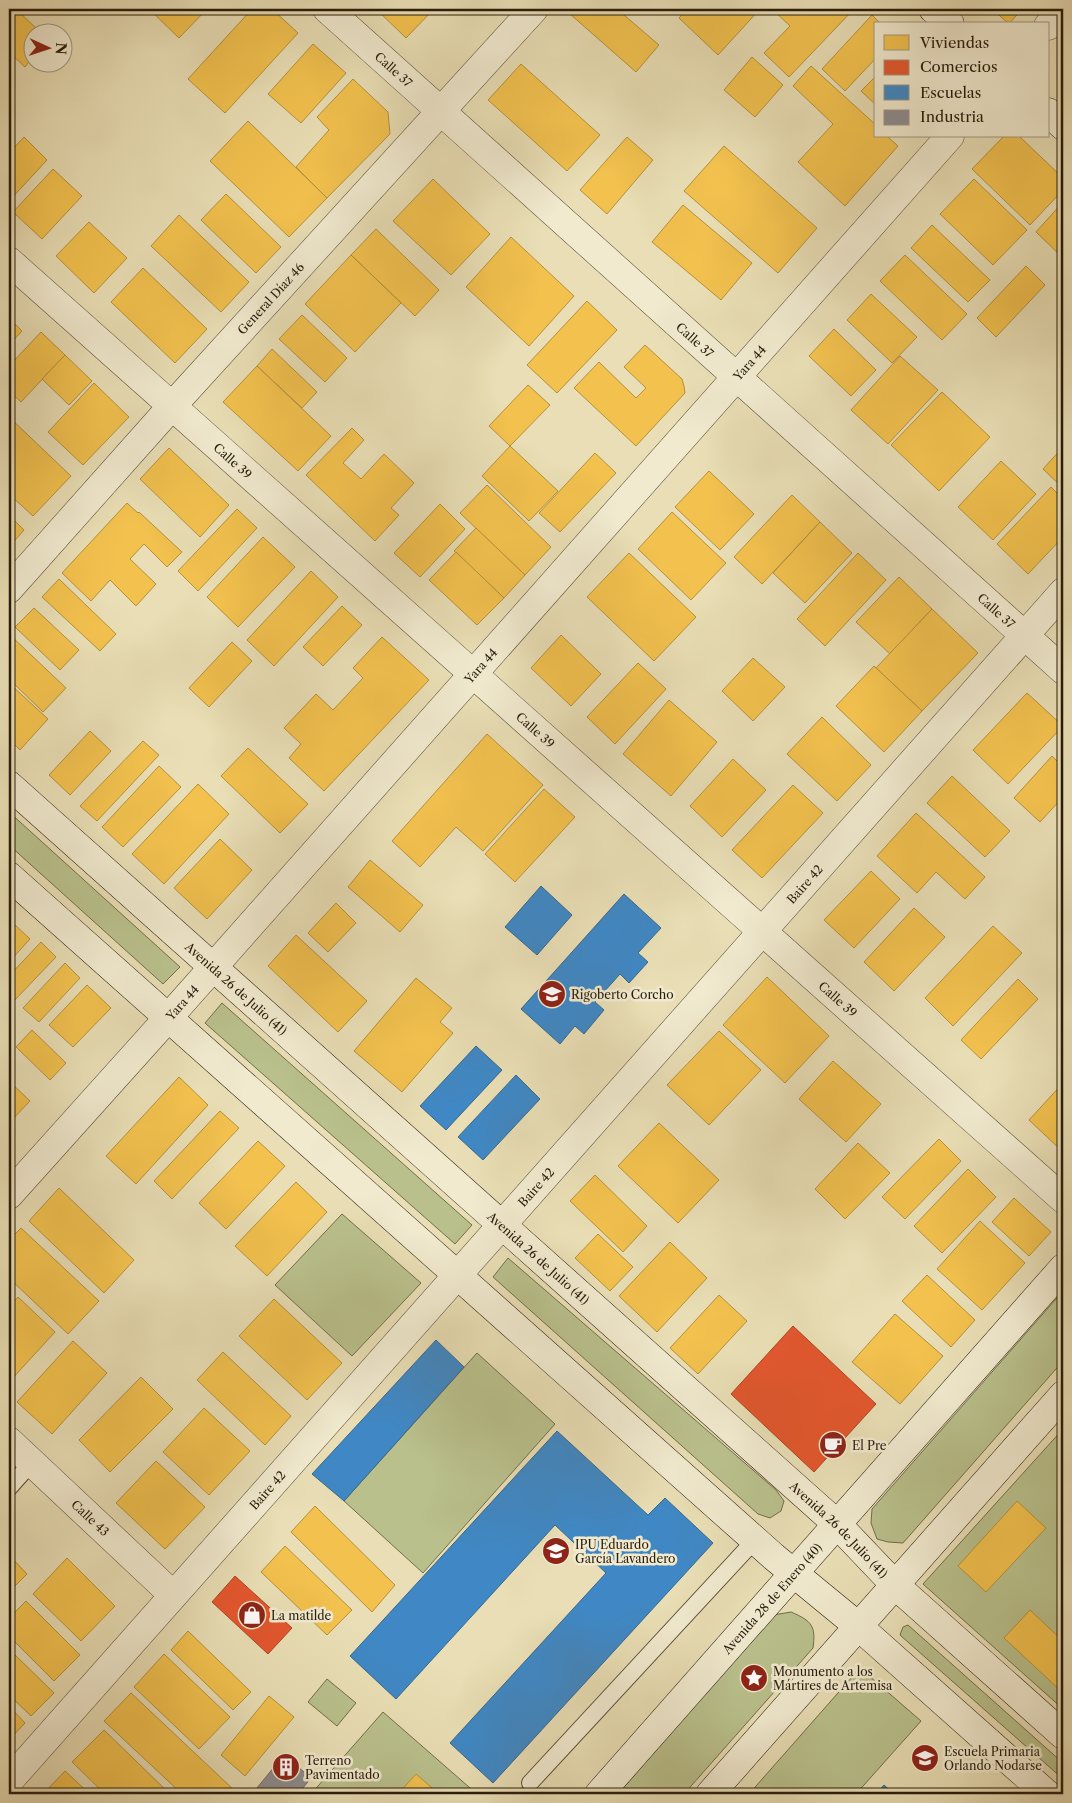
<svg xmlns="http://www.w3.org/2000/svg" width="1072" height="1803" font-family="'Libre Caslon Text',serif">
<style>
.green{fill:#b9c08c;stroke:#706e4c}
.homes{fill:#f2c14e;stroke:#b5903a}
.shops{fill:#e4572e;stroke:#ac4524}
.schools{fill:#3f88c5;stroke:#38688e}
.industry{fill:#8d8d92;stroke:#6f6b6a}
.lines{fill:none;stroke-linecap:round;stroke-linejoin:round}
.service-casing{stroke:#584c36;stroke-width:18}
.minor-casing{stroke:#584c36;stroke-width:29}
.secondary-casing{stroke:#281c0c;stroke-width:29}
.service{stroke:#f1eacf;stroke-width:16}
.minor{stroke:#f1eacf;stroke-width:28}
.secondary{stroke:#f1eacf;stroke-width:28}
.labels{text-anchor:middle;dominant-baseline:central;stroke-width:5;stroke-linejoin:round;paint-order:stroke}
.street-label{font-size:12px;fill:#281c0c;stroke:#f1eacf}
.poi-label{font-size:12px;fill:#281c0c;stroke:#f1eacf;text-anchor:start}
</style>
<rect width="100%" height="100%" fill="#e9deb5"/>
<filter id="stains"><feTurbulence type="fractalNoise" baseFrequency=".004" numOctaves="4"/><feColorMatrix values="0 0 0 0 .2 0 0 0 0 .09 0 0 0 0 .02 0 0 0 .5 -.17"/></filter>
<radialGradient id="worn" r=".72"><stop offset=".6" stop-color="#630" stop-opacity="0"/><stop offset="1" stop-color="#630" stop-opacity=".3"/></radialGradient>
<g class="green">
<path d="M 9,812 L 180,967 L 163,984 L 9,845 Z"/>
<path d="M 222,1003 L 472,1225 L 455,1244 L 205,1023 Z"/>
<path d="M 342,1214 L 421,1283 L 352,1356 L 275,1285 Z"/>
<path d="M 508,1258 L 776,1490 L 784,1501 L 781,1511 L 770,1518 L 758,1514 L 493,1277 Z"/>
<path d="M 1063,1291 L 1063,1361 L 903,1543 L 888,1542 L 877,1539 L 871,1523 L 872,1509 Z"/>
<path d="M 477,1353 L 555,1424 L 423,1573 L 344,1501 Z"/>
<path d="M 1063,1429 L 1063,1709 L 923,1584 Z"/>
<path d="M 791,1612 C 812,1621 816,1626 813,1648 L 684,1794 L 618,1794 L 773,1615 Z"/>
<path d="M 908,1625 L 1063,1763 L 1063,1779 L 900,1635 L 903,1627 Z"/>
<path d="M 860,1668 L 921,1721 L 856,1794 L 749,1794 Z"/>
<path d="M 327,1679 L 356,1703 L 337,1726 L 308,1702 Z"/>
<path d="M 383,1712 L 477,1794 L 311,1794 Z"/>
</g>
<g class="homes">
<path d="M 9,9 L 16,9 L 40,32 L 32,32 L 32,58 L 25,67 L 9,52 Z"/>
<path d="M 149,9 L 207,9 L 179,38 Z"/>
<path d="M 252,9 L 272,9 L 298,33 L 225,113 L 188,79 Z"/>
<path d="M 376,9 L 434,9 L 406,38 Z"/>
<path d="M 574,9 L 617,9 L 659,45 L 636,72 L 570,14 Z"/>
<path d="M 687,9 L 760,9 L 718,55 L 679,18 Z"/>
<path d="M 772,9 L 854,9 L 789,77 L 764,53 L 790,26 Z"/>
<path d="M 992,9 L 1022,9 L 1009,24 Z"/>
<path d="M 872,15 L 881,24 L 876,24 L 876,58 L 845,91 L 822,69 Z"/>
<path d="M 313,44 L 346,73 L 301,123 L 268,94 Z"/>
<path d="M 752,57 L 783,85 L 755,117 L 724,90 Z"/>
<path d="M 521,64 L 600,135 L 567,171 L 488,100 Z"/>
<path d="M 811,66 L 876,125 L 876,136 L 887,136 L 898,146 L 845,206 L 798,162 L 833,124 L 793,86 Z"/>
<path d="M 876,76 L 876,105 L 861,91 Z"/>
<path d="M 353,79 L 388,112 L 390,134 L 327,198 L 296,167 L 329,130 L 317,117 Z"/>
<path d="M 248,121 L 327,198 L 289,237 L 210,161 Z"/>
<path d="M 1004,136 L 1019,136 L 1063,178 L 1063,190 L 1030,225 L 972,169 Z"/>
<path d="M 24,137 L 47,160 L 9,201 L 9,153 Z"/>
<path d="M 627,137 L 653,160 L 607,214 L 580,190 Z"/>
<path d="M 724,146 L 817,228 L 778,273 L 684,191 Z"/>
<path d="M 53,169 L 82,196 L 42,239 L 13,212 Z"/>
<path d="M 433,179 L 490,234 L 451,275 L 393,221 Z"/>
<path d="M 974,179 L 1027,230 L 993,265 L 940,214 Z"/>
<path d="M 226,194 L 281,247 L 256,273 L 201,220 Z"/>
<path d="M 1063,202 L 1063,258 L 1036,232 Z"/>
<path d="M 683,205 L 752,263 L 721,300 L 652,242 Z"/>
<path d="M 179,215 L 249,282 L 221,312 L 151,246 Z"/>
<path d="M 89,222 L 127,258 L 94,293 L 56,256 Z"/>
<path d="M 932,225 L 990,280 L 968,302 L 911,248 Z"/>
<path d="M 376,229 L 439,290 L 415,316 L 351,255 Z"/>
<path d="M 511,237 L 574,296 L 529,346 L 466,287 Z"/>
<path d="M 351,255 L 401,303 L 355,352 L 305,304 Z"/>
<path d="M 905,255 L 967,314 L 942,340 L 880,281 Z"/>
<path d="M 1026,266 L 1045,285 L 996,337 L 977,318 Z"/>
<path d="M 143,268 L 207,329 L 175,363 L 111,302 Z"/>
<path d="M 871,294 L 917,337 L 892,363 L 847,320 Z"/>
<path d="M 587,301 L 617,330 L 557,393 L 527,365 Z"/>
<path d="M 302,315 L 347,358 L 325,382 L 279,339 Z"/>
<path d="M 9,318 L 22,331 L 9,345 Z"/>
<path d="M 834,329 L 876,370 L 851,396 L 809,356 Z"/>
<path d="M 41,332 L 65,355 L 21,402 L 9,391 L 9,366 Z"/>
<path d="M 645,345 L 682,379 L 684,386 L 685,393 L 636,446 L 574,388 L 599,362 L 636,398 L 646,388 L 624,367 Z"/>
<path d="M 272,349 L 317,392 L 302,408 L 257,366 Z"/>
<path d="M 65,355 L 92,381 L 69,405 L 42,379 Z"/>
<path d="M 900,356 L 938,390 L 888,444 L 851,410 Z"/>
<path d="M 257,366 L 331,436 L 298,471 L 223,402 Z"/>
<path d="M 94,383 L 129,417 L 83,465 L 48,432 Z"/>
<path d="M 528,385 L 550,405 L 510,446 L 489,426 Z"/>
<path d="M 942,392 L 990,437 L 939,491 L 891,445 Z"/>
<path d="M 9,417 L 71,476 L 33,516 L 9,494 Z"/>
<path d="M 352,428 L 364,440 L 343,463 L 361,479 L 384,454 L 414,483 L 391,508 L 399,515 L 375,541 L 306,475 Z"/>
<path d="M 510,446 L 558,491 L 529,521 L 482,476 Z"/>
<path d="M 1063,447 L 1063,488 L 1043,469 Z"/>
<path d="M 169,448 L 229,505 L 200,537 L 140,479 Z"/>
<path d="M 595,453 L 616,473 L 560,532 L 539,513 Z"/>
<path d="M 1001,461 L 1036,494 L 993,540 L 958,507 Z"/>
<path d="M 709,471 L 754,514 L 720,550 L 675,507 Z"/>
<path d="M 487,485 L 551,547 L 525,575 L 460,513 Z"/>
<path d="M 1051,487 L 1063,499 L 1063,537 L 1028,574 L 997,544 Z"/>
<path d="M 792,495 L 820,522 L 762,584 L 734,557 Z"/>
<path d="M 127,503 L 138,513 L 139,512 L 182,552 L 167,567 L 144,544 L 130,559 L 156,584 L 136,606 L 110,580 L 91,601 L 62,573 Z"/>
<path d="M 440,504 L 465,529 L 420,577 L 394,553 Z"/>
<path d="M 237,509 L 257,528 L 198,591 L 178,571 Z"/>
<path d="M 672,512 L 726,563 L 691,600 L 638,549 Z"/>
<path d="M 9,515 L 24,530 L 9,547 Z"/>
<path d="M 820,522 L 852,553 L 805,603 L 773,573 Z"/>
<path d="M 476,528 L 525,575 L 504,598 L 454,551 Z"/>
<path d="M 263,537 L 295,567 L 238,627 L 207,597 Z"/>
<path d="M 456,552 L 504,598 L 477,625 L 429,580 Z"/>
<path d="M 629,553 L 696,617 L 654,661 L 587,597 Z"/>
<path d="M 858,553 L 886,580 L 825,646 L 797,619 Z"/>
<path d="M 311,571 L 338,597 L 274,666 L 247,640 Z"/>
<path d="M 899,577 L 932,609 L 890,654 L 856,622 Z"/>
<path d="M 59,579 L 116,634 L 100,651 L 42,597 Z"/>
<path d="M 342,606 L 362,625 L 323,666 L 303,647 Z"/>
<path d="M 34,608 L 79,650 L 60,670 L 15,627 Z"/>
<path d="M 932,609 L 978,653 L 922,711 L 876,668 Z"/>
<path d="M 10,635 L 66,688 L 43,712 L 9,679 Z"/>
<path d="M 561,635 L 601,674 L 571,706 L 531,668 Z"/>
<path d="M 382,637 L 429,680 L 324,791 L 289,758 L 301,744 L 284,728 L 316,694 L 333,710 L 363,678 L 353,668 Z"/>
<path d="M 232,642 L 252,661 L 209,707 L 189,688 Z"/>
<path d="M 753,658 L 785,687 L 753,721 L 722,691 Z"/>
<path d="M 638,663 L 666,689 L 615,744 L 587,717 Z"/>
<path d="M 874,666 L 922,711 L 884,752 L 836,706 Z"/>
<path d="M 9,683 L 48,719 L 20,750 L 9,739 Z"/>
<path d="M 1027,693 L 1063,726 L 1008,784 L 973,750 Z"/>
<path d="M 669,700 L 717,742 L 671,796 L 623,754 Z"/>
<path d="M 822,717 L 871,765 L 837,801 L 787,754 Z"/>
<path d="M 90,731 L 111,751 L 70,795 L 49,775 Z"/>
<path d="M 487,734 L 543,785 L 483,851 L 456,827 L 420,867 L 392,841 Z"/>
<path d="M 143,741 L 159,755 L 97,821 L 80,806 Z"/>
<path d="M 248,748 L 308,804 L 280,833 L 221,776 Z"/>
<path d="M 1052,756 L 1063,767 L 1063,797 L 1040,822 L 1014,798 Z"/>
<path d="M 733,759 L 766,790 L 722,837 L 690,806 Z"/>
<path d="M 159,766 L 181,787 L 123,847 L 102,827 Z"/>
<path d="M 952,776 L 1010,831 L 985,857 L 927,803 Z"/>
<path d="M 198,784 L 229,814 L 164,884 L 132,854 Z"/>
<path d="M 793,785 L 823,813 L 762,878 L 732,850 Z"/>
<path d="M 544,789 L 575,817 L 515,882 L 485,854 Z"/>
<path d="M 916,813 L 985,877 L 965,899 L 936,872 L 917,893 L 877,856 Z"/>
<path d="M 220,839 L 252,870 L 207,919 L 174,888 Z"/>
<path d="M 370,860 L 423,905 L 400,932 L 348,887 Z"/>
<path d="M 871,871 L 900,899 L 854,948 L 824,920 Z"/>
<path d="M 336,903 L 356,923 L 328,952 L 308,933 Z"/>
<path d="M 914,908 L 945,937 L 894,991 L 864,962 Z"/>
<path d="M 13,923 L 30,939 L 9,962 L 9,928 Z"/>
<path d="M 993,926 L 1022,953 L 953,1026 L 925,998 Z"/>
<path d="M 296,935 L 367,1001 L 338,1032 L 268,966 Z"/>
<path d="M 41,942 L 56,957 L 12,1003 L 9,999 L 9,976 Z"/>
<path d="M 65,963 L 80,978 L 39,1022 L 23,1008 Z"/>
<path d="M 767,977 L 829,1036 L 785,1083 L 723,1025 Z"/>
<path d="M 416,978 L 452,1008 L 440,1022 L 453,1033 L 402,1092 L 354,1051 Z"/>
<path d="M 1018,979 L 1038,999 L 981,1059 L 961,1040 Z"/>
<path d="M 87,985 L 111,1008 L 73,1047 L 49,1025 Z"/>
<path d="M 32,1030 L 66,1063 L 50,1080 L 16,1047 Z"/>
<path d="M 719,1031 L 761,1070 L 709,1125 L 667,1085 Z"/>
<path d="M 833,1061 L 881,1104 L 846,1142 L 799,1099 Z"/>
<path d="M 179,1077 L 208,1105 L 136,1184 L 106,1156 Z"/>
<path d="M 9,1081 L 30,1101 L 9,1123 Z"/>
<path d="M 1063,1083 L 1063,1152 L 1029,1120 Z"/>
<path d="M 220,1111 L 239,1128 L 172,1199 L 154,1181 Z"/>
<path d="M 659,1123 L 719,1180 L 678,1223 L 618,1166 Z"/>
<path d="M 939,1139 L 961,1161 L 905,1219 L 882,1197 Z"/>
<path d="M 258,1141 L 285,1166 L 226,1229 L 199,1203 Z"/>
<path d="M 858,1143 L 890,1173 L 845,1219 L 815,1189 Z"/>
<path d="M 968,1169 L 996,1197 L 942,1253 L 914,1226 Z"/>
<path d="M 595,1175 L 647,1226 L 623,1252 L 570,1201 Z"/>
<path d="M 296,1182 L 327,1212 L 267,1276 L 235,1246 Z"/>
<path d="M 59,1188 L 134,1260 L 104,1293 L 29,1221 Z"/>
<path d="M 1014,1198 L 1051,1232 L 1029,1256 L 992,1222 Z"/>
<path d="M 980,1221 L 1025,1263 L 982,1310 L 937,1269 Z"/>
<path d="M 21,1228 L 99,1301 L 68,1334 L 9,1278 L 9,1240 Z"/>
<path d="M 598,1234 L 633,1267 L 610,1291 L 575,1258 Z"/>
<path d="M 670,1242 L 707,1278 L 657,1332 L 619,1296 Z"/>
<path d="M 927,1275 L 975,1320 L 951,1347 L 902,1301 Z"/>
<path d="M 719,1295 L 747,1321 L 698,1374 L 670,1348 Z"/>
<path d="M 18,1297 L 55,1332 L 11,1380 L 9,1378 L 9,1307 Z"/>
<path d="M 274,1299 L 342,1363 L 307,1400 L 239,1336 Z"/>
<path d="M 895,1314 L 943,1356 L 900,1404 L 852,1362 Z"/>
<path d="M 73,1341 L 107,1373 L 52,1434 L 17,1402 Z"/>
<path d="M 223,1352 L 291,1416 L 265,1445 L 197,1380 Z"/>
<path d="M 141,1377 L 173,1409 L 110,1472 L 79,1440 Z"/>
<path d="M 204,1408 L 250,1451 L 209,1495 L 163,1452 Z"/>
<path d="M 156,1461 L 205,1507 L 165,1549 L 116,1503 Z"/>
<path d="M 1017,1501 L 1046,1528 L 986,1592 L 958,1566 Z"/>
<path d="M 315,1506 L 395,1585 L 372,1612 L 291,1532 Z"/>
<path d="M 285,1546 L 352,1610 L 327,1635 L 261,1572 Z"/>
<path d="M 9,1555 L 27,1574 L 9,1592 Z"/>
<path d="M 67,1558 L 115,1606 L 81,1641 L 33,1594 Z"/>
<path d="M 26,1601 L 80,1655 L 54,1681 L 9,1636 L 9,1618 Z"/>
<path d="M 1030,1610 L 1063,1641 L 1063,1693 L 1004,1638 Z"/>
<path d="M 188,1631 L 251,1692 L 233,1710 L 171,1650 Z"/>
<path d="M 9,1649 L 54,1693 L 31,1716 L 9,1695 Z"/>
<path d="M 164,1654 L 230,1717 L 199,1749 L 134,1687 Z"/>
<path d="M 131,1693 L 235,1791 L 232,1794 L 182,1794 L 104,1721 Z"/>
<path d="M 269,1696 L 294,1717 L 245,1776 L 221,1755 Z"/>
<path d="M 9,1706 L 25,1723 L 9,1740 Z"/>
<path d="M 104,1730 L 170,1794 L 105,1794 L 72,1762 Z"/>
<path d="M 65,1771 L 90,1794 L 43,1794 Z"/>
<path d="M 416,1774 L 439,1794 L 398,1794 Z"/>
</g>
<g class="shops">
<path d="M 793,1326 L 876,1404 L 814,1472 L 731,1394 Z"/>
<path d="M 235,1576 L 292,1628 L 268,1654 L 212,1602 Z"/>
</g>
<g class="schools">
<path d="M 541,886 L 572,915 L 537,955 L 505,927 Z"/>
<path d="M 624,894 L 661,928 L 638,953 L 648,962 L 629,983 L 620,974 L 595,1002 L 604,1010 L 584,1034 L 575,1026 L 560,1044 L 521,1009 Z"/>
<path d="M 476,1046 L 502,1070 L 446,1130 L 420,1106 Z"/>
<path d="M 516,1075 L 540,1099 L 483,1160 L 458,1137 Z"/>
<path d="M 436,1340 L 464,1367 L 344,1501 L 312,1474 Z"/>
<path d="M 557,1431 L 648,1515 L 665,1498 L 713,1543 L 493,1783 L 450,1743 L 606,1573 L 555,1525 L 396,1699 L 350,1656 Z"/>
<path d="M 884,1785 L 894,1794 L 876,1794 Z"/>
</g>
<path class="industry" d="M 284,1755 L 311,1778 L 298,1794 L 252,1794 Z"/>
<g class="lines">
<g class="service-casing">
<g id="service">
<path d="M 9,1488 L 32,1462"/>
<path d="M 530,1783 L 755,1540"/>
</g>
</g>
<g class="minor-casing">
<g id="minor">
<path id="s1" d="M 327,9 L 1063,670"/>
<path d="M 1048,26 L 1063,9"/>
<path id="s2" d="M 9,261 L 1063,1199"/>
<path id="s3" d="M 9,589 L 172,406 L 534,9"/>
<path id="s4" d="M 9,1195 L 168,1018 L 950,136"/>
<path id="s5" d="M 9,1441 L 173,1595"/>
<path id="s6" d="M 9,1781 L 1063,592"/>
</g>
</g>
<g class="secondary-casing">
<g id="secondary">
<path d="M 933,9 L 950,24"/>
<path d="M 1048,112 L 1063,126"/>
<path id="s7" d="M 9,785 L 837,1524 L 895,1585 L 1063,1735"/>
<path d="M 9,876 L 774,1557 L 858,1626 L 1047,1794"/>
<path id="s8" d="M 599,1794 L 1063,1268"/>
<path d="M 710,1794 L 1063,1395"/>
</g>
</g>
<use href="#service" class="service"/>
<use href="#minor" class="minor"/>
<use href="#secondary" class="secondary"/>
</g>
<defs>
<g id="school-disc" transform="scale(1.4375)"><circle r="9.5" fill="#8f2418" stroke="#f1eacf"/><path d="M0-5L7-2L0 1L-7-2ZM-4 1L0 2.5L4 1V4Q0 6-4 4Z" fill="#fff"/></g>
<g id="cafe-disc" transform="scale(1.4375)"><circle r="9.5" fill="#8f2418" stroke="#f1eacf"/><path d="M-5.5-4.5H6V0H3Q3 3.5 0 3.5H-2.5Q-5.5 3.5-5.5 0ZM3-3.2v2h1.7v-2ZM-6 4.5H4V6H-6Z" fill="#fff"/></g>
<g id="shop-disc" transform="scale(1.4375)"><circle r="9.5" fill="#8f2418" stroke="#f1eacf"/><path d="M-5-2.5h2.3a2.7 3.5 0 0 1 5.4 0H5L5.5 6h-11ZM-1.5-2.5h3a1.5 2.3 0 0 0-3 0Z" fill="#fff"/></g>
<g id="sight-disc" transform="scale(1.4375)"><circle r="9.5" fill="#8f2418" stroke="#f1eacf"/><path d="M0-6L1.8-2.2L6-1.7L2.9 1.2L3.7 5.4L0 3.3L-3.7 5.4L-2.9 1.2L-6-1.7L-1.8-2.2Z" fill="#fff"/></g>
<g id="building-disc" transform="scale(1.4375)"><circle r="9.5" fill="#8f2418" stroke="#f1eacf"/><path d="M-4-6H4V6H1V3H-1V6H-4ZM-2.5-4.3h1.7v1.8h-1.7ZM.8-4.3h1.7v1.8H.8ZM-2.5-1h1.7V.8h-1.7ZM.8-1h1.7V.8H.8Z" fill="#fff"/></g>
</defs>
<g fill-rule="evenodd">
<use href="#school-disc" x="552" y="994"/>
<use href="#cafe-disc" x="833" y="1445"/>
<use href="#school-disc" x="556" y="1551"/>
<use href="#shop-disc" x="252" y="1615"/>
<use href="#sight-disc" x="754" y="1678"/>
<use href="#school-disc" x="925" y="1758"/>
<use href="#building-disc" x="286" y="1767"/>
</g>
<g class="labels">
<g class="street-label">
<text stroke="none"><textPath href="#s1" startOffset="90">Calle 37</textPath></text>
<text stroke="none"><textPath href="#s3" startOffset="391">General Díaz 46</textPath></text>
<text stroke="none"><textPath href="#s1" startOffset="495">Calle 37</textPath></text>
<text stroke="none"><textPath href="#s4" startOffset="1114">Yara 44</textPath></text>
<text stroke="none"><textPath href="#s2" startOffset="300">Calle 39</textPath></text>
<text stroke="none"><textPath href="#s1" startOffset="900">Calle 37</textPath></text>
<text stroke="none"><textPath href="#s4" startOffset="709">Yara 44</textPath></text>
<text stroke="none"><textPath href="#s2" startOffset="705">Calle 39</textPath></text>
<text stroke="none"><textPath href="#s6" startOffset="1199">Baire 42</textPath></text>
<text stroke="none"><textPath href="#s7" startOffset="305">Avenida 26 de Julio (41)</textPath></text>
<text stroke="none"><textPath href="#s2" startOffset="1110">Calle 39</textPath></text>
<text stroke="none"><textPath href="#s4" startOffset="259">Yara 44</textPath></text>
<text stroke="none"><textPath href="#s6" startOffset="794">Baire 42</textPath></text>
<text stroke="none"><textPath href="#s7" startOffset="710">Avenida 26 de Julio (41)</textPath></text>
<text stroke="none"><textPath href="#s6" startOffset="389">Baire 42</textPath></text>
<text stroke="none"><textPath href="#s5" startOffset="112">Calle 43</textPath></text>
<text stroke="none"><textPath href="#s7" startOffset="1115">Avenida 26 de Julio (41)</textPath></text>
<text stroke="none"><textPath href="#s8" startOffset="261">Avenida 28 de Enero (40)</textPath></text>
</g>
<g class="poi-label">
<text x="571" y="994">Rigoberto Corcho</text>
<text x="852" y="1445">El Pre</text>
<text x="575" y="1544">IPU Eduardo<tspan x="575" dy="14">García Lavandero</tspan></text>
<text x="271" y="1615">La matilde</text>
<text x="773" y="1671">Monumento a los<tspan x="773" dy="14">Mártires de Artemisa</tspan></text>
<text x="944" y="1751">Escuela Primaria<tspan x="944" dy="14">Orlando Nodarse</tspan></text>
<text x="305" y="1760">Terreno<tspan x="305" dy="14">Pavimentado</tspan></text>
</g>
</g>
<rect width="1072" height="1803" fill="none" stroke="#e9deb5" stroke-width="30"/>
<rect x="10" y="10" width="1052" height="1783" fill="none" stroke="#281c0c" stroke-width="2.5"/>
<rect x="15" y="15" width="1042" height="1773" fill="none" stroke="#281c0c"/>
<rect x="874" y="22" width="175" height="115" fill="#f1eacf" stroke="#a19881"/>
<rect x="884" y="35" width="25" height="15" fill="#f2c14e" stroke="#a19881"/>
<text x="920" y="48" font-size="15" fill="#281c0c">Viviendas</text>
<rect x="884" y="60" width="25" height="15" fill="#e4572e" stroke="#a19881"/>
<text x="920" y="72" font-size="15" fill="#281c0c">Comercios</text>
<rect x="884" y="85" width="25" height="15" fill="#3f88c5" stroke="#a19881"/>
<text x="920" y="98" font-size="15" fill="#281c0c">Escuelas</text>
<rect x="884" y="110" width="25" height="15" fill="#8d8d92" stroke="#a19881"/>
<text x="920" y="122" font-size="15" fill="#281c0c">Industria</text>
<g transform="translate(48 48) rotate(93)"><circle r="24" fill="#f1eacf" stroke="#a19881"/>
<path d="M0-4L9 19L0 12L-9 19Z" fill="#8f2418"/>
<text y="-8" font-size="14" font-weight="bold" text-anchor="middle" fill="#281c0c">N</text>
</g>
<rect width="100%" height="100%" filter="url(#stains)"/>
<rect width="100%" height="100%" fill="url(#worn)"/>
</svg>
